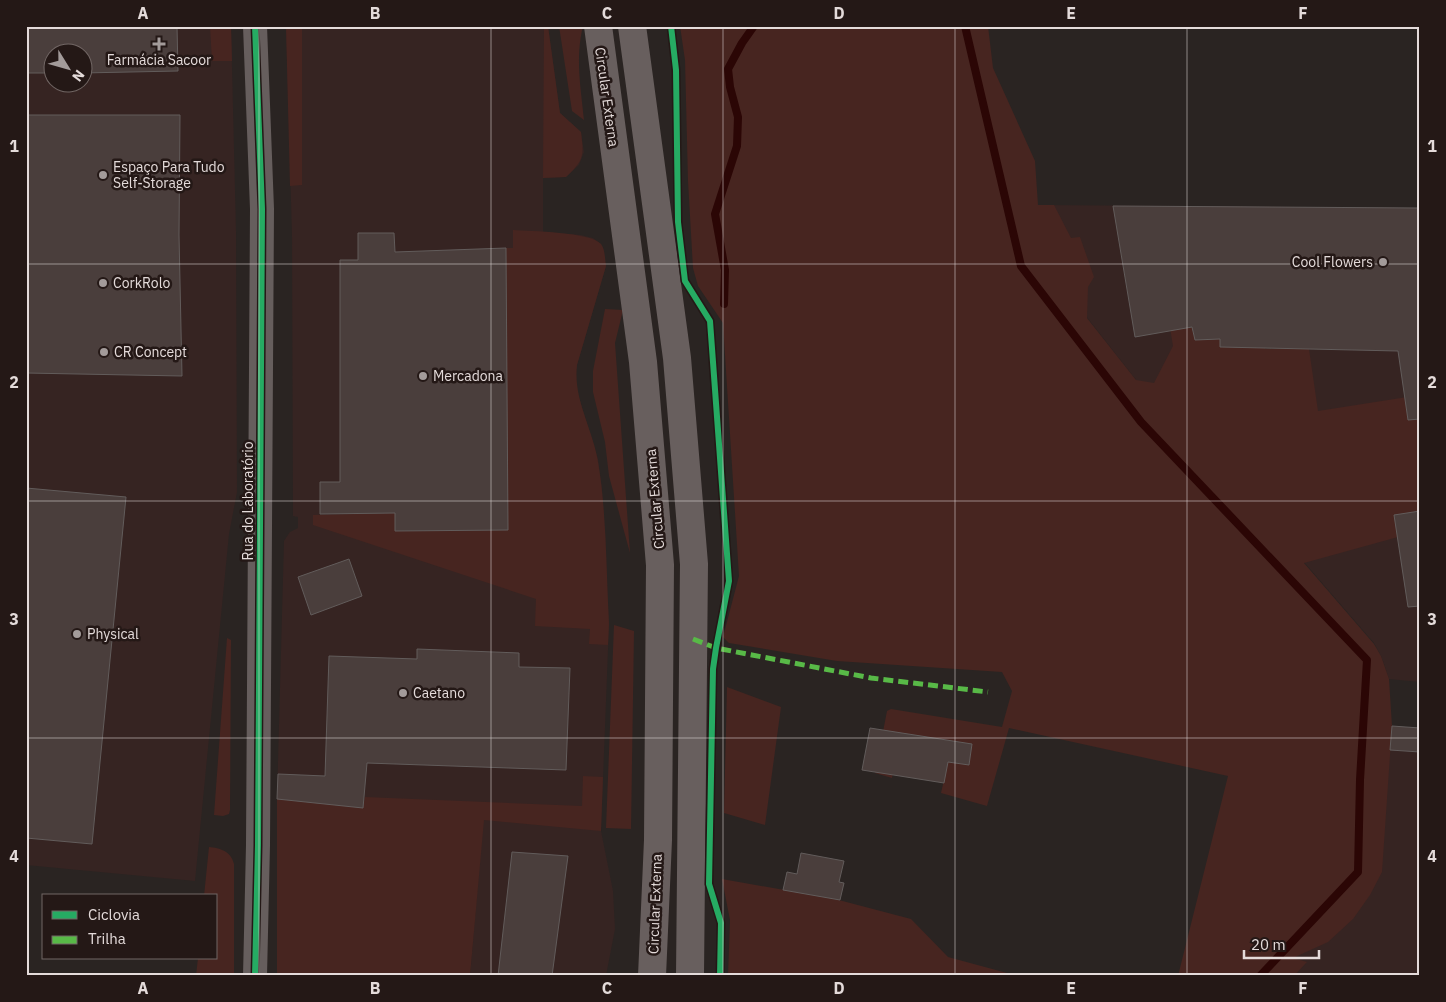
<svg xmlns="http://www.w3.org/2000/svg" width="1446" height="1002" font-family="'IBM Plex Sans',sans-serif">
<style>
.built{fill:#362422;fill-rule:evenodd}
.green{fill:#472520}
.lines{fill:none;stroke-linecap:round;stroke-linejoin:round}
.stream{stroke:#2b0605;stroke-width:8}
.building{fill:#4a3e3c;stroke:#625c5b}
.street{stroke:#665e5d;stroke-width:24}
.primary{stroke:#685f5e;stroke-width:28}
.quiet{stroke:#58b947;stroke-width:5;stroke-dasharray:10 5;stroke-linecap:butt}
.cycleway-casing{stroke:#241816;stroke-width:9}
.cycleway{stroke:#26ab63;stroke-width:6}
.grid{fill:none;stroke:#e4dbda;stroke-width:1;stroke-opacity:0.55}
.poi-dot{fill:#a39b9a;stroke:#241816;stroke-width:2}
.labels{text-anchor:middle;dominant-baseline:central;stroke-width:5;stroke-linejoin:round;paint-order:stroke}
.poi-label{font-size:14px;fill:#e4dbda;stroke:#241816;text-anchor:start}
.street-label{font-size:14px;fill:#e4dbda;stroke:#241816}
.neatline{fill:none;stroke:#e4dbda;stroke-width:2}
.grid-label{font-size:16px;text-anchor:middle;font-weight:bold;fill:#e4dbda}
</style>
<rect width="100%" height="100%" fill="#2a2422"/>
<g class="built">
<path d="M 26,26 L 231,26 L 236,231 L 237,492 L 229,534 L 195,881 L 26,865 ZM 52,52 L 82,52 L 82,82 L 52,82 Z"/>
<path d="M 286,26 L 548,26 L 560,113 L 581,132 L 584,152 L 579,165 L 566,177 L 543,178 L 543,232 L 581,235 L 593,238 L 601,244 L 606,266 L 577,365 L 575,379 L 578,394 L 598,459 L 602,488 L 609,624 L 601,831 L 613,891 L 615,929 L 606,976 L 470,976 L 483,820 L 277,799 L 284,541 L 290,532 L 298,528 L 298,517 L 293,516 L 292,236 Z"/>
<path d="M 1038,205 L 1420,208 L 1420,682 L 1389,679 L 1381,656 L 1374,643 L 1304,562 L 1136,380 L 1043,261 Z"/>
<path d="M 1392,726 L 1420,728 L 1420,976 L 1294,976 L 1306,963 L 1292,958 L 1390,750 Z"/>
</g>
<g class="green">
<path d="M 210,26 L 231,26 L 232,61 L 212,61 Z"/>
<path d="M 286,26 L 302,26 L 302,185 L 290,186 Z"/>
<path d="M 544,26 L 548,26 L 560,113 L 581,132 C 584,157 584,160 566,177 L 543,178 Z"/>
<path d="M 559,26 L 583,26 C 575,58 581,88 584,120 L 572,111 Z"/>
<path d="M 680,26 L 988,26 L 993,68 L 1035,161 L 1038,205 L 1054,205 L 1071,238 L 1080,237 L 1094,277 L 1088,287 L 1087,318 L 1136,380 L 1154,383 L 1173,346 L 1150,206 L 1189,317 L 1195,340 L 1220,339 L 1220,347 L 1244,347 L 1265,340 L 1265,349 L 1309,349 L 1318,411 L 1420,395 L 1420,511 L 1398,537 L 1304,563 L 1374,644 L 1381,656 L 1389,679 L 1392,726 L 1382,872 L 1370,895 L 1353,919 L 1328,942 L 1293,958 L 1307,962 L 1294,976 L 1178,976 L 1228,776 L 1009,728 L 987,806 L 941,793 L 948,762 L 972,744 L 900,733 L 892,778 L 875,773 L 887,711 L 891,709 L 1002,727 L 1012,691 L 1002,672 L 837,661 L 729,643 L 723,637 L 739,576 L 723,323 L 698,286 L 693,268 L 688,181 L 685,60 Z"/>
<path d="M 513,230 C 530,231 591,232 601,244 C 605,249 605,259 606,266 L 577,365 C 573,400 593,429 598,462 C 607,515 606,570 609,624 L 608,645 L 589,644 L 590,629 L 535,626 L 536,599 L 313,525 L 313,515 L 395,513 L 395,531 L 507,530 L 506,248 L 513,248 Z"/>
<path d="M 605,309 L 623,310 L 615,343 L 630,553 L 609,476 L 605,442 L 593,392 L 593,371 Z"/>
<path d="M 614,625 L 634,631 L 631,829 L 606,828 Z"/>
<path d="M 227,638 L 231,640 L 230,810 L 229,814 L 223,816 L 214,815 Z"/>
<path d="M 727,687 L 781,707 L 765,825 L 724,813 Z"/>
<path d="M 583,776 L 603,777 L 601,831 L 484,820 L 470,976 L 394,974 L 393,976 L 277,976 L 277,799 L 363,807 L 365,797 L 582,806 Z"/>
<path d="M 209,847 C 220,848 231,851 234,864 L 234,976 L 196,976 L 198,958 L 216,958 L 216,896 L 204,896 Z"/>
<path d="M 722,879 L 835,899 L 911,919 L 948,957 L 1018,976 L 728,976 L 730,920 Z"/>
</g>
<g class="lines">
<g class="stream">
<path d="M 965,26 L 1021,266 L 1141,422 L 1367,660 L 1360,780 L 1358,872 L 1260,976"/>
<path d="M 724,304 L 725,270 L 715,214 L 737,146 L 738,117 L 730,87 L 728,69 L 742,43 L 754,26"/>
</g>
</g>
<g class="building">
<path d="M 26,26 L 177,26 L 178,71 L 82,73 L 82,52 L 52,52 L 52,73 L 26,73 Z"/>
<path d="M 26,115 L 180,115 L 179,235 L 182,376 L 26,373 Z"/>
<path d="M 1113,206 L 1420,208 L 1420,419 L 1408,420 L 1398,351 L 1220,347 L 1220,339 L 1195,340 L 1192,327 L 1135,337 Z"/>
<path d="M 358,233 L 394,233 L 395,252 L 506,248 L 508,530 L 395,531 L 395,513 L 320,514 L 320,482 L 340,482 L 340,260 L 358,260 Z"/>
<path d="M 26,488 L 126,497 L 92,844 L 26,838 Z"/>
<path d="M 1420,511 L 1420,606 L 1408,607 L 1394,515 Z"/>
<path d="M 349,559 L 362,596 L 311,615 L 298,577 Z"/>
<path d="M 417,649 L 519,653 L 519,667 L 570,668 L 566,770 L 367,763 L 363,808 L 277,799 L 278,774 L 325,776 L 329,656 L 417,659 Z"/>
<path d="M 1392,726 L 1420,728 L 1420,752 L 1390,750 Z"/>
<path d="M 870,728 L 972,744 L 969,765 L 948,762 L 944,783 L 862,770 Z"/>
<path d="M 512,852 L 568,856 L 552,976 L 498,976 Z"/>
<path d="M 801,853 L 844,861 L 839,882 L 844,883 L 840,900 L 783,890 L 787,872 L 797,874 Z"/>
</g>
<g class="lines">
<path class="street" d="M 255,976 L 258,845 L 262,209 L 255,26"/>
<g class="primary">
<path d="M 598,26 L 643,362 L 660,565 L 658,840 L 652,976"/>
<path d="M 632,26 L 677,358 L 694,564 L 690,976"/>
</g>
<path class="quiet" d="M 693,639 L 716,648 L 871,678 L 988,692"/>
<g class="cycleway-casing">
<g id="cycleway">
<path d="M 671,26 L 676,70 L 678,222 L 685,281 L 710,321 L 729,581 L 716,648 L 713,669 L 709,884 L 721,923 L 720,976"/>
<path d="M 255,976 L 258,845 L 262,209 L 255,26"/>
</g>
</g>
<use href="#cycleway" class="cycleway"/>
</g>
<path class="grid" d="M 259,26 L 259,976M 491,26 L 491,976M 723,26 L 723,976M 955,26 L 955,976M 1187,26 L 1187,976M 26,264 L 1420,264M 26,501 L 1420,501M 26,738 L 1420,738"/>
<g class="poi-dot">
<path d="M156.5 36.5h5v5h5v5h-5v5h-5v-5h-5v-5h5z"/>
<circle cx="103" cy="175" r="5"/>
<circle cx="1383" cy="262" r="5"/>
<circle cx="103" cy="283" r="5"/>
<circle cx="104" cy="352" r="5"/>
<circle cx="423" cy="376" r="5"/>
<circle cx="77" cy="634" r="5"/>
<circle cx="403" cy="693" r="5"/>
</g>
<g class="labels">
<g class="poi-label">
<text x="159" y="60" text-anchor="middle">Farmácia Sacoor</text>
<text x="113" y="167">Espaço Para Tudo<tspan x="113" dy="16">Self-Storage</tspan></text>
<text x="1373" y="262" text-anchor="end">Cool Flowers</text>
<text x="113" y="283">CorkRolo</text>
<text x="114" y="352">CR Concept</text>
<text x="433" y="376">Mercadona</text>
<text x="87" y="634">Physical</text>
<text x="413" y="693">Caetano</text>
</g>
<g class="street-label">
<text transform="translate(607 97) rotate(82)">Circular Externa</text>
<text transform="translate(655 499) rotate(-95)">Circular Externa</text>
<text transform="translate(248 501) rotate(-90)">Rua do Laboratório</text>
<text transform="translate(655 904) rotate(-88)">Circular Externa</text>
</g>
</g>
<rect width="1446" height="1002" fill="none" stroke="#241816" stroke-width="55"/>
<rect x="42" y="894" width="175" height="65" fill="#241816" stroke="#716664"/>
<rect x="52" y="911" width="25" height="8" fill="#26ab63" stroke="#716664"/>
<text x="88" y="920" font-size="15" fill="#e4dbda">Ciclovia</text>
<rect x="52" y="936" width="25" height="8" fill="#58b947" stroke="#716664"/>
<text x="88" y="944" font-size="15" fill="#e4dbda">Trilha</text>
<g transform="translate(68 68) rotate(127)"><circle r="24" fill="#241816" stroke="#716664"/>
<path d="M0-4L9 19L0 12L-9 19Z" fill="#a39b9a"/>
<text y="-8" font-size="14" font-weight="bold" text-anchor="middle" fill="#e4dbda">N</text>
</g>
<path d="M1244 950v8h75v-8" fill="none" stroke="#e4dbda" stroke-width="2.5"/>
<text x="1251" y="950" font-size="15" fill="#e4dbda" stroke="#241816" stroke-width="4" paint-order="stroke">20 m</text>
<rect x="28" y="28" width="1390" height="946" class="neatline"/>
<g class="grid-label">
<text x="143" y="19">A</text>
<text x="375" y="19">B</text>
<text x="607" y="19">C</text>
<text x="839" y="19">D</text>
<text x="1071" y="19">E</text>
<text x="1303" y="19">F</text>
<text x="14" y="152">1</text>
<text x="1432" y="152">1</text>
<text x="14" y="388">2</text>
<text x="1432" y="388">2</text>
<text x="14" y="625">3</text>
<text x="1432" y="625">3</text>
<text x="14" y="862">4</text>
<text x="1432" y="862">4</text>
<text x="143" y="994">A</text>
<text x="375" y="994">B</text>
<text x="607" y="994">C</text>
<text x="839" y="994">D</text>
<text x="1071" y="994">E</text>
<text x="1303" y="994">F</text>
</g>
</svg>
